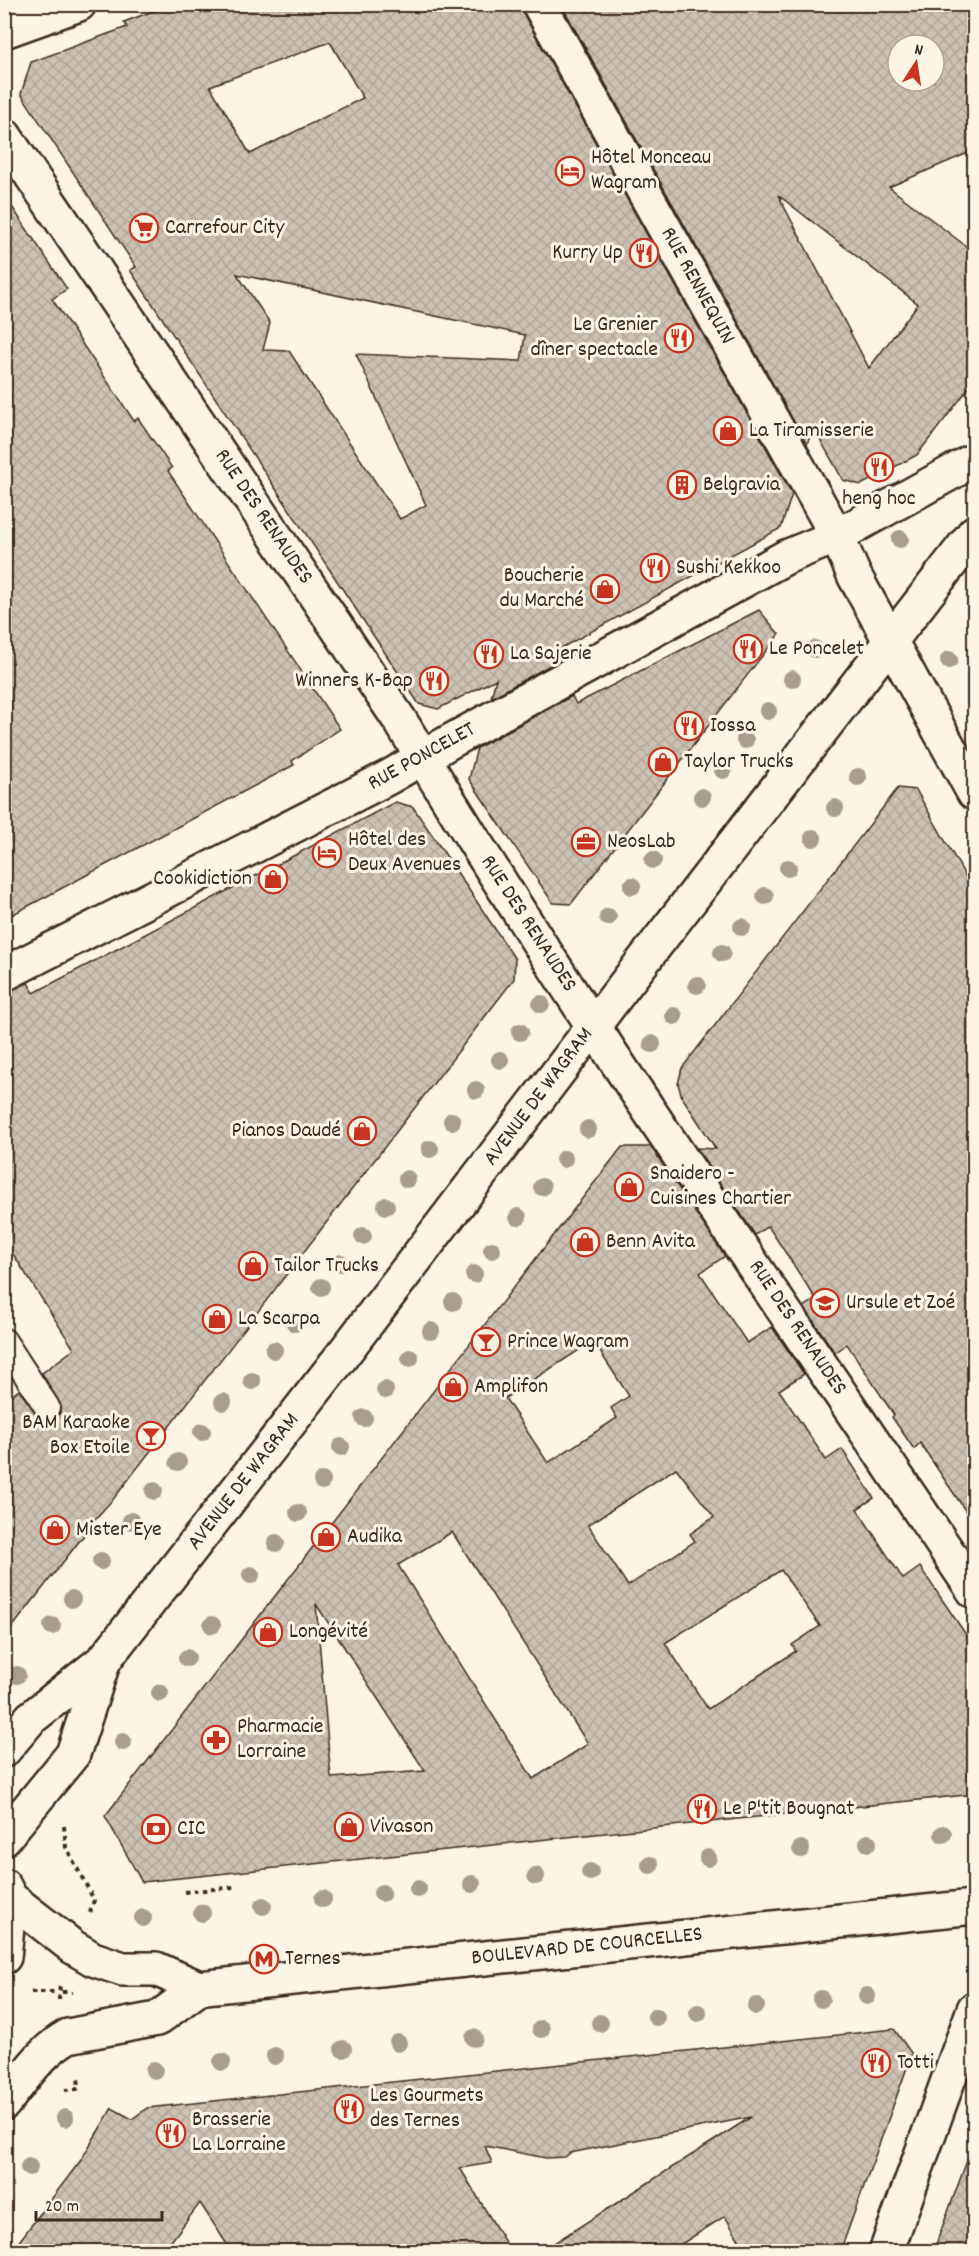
<svg xmlns="http://www.w3.org/2000/svg" width="979" height="2256" font-family="Dekko,sans-serif">
<style>
.building{fill:url(#building-cross-hatch);stroke:#3b2a1e;stroke-width:1.5;fill-rule:evenodd}
.lines{fill:none;stroke-linecap:round;stroke-linejoin:round}
.lane-casing{stroke:#3b2a1e;stroke-width:28}
.street-casing{stroke:#3b2a1e;stroke-width:38}
.secondary-casing{stroke:#3b2a1e;stroke-width:38}
.primary-casing{stroke:#3b2a1e;stroke-width:38}
.path{stroke:#3b2a1e;stroke-width:4;stroke-dasharray:4.5 4.5;stroke-linecap:butt}
.lane{stroke:#fcf5e5;stroke-width:24}
.street{stroke:#fcf5e5;stroke-width:33}
.secondary{stroke:#fcf5e5;stroke-width:33}
.primary{stroke:#fcf5e5;stroke-width:33}
.tree{fill:#a89e8f}
.labels{text-anchor:middle;dominant-baseline:central;stroke-width:6;stroke-linejoin:round;paint-order:stroke}
.poi-label{font-size:22px;fill:#3b2a1e;stroke:#fcf5e5;text-anchor:start}
.street-label{font-size:22px;fill:#3b2a1e;stroke:#fcf5e5}
</style>
<defs>
<pattern id="building-cross-hatch" width="8" height="8" patternUnits="userSpaceOnUse" patternTransform="scale(1.5)"><rect width="8" height="8" fill="#ccc2b3"/><path d="M0 0l8 8M0 8l8-8" fill="none" stroke="#b0a79a"/></pattern>
</defs>
<rect width="100%" height="100%" fill="#fcf5e5"/>
<filter id="ink" filterUnits="userSpaceOnUse"><feTurbulence type="fractalNoise" baseFrequency=".0167" numOctaves="2"/><feDisplacementMap in="SourceGraphic" scale="12" xChannelSelector="R" yChannelSelector="G"/><feConvolveMatrix kernelMatrix="1 2 1 2 8 2 1 2 1" color-interpolation-filters="sRGB"/></filter>
<g filter="url(#ink)">
<g class="building">
<path d="M 172,4 L 520,4 L 523,13 L 792,494 L 781,528 L 550,654 L 554,663 L 491,698 L 496,679 L 438,709 L 419,704 L 130,270 L 136,267 L 21,94 L 31,62 L 127,27 L 124,22 ZM 330,42 L 363,98 L 250,154 L 210,86 ZM 237,274 L 525,335 L 521,361 L 356,354 L 426,505 L 400,519 L 289,351 L 263,350 L 270,323 Z"/>
<path d="M 561,4 L 975,4 L 975,150 L 889,187 L 975,253 L 975,380 L 917,455 L 861,485 L 843,480 L 813,427 L 807,445 ZM 898,45 L 934,45 L 934,81 L 898,81 ZM 778,195 L 918,304 L 869,368 Z"/>
<path d="M 4,195 L 67,289 L 52,299 L 134,421 L 138,418 L 172,468 L 168,471 L 340,729 L 292,761 L 294,765 L 4,919 Z"/>
<path d="M 759,610 L 779,634 L 571,904 L 553,903 L 469,779 L 477,748 L 572,696 L 576,704 Z"/>
<path d="M 898,788 L 916,790 L 975,893 L 975,1525 L 920,1443 L 914,1449 L 892,1417 L 894,1415 L 847,1344 L 835,1353 L 804,1307 L 816,1299 L 768,1226 L 755,1235 L 698,1150 L 697,1148 L 716,1149 L 682,1097 L 678,1084 L 682,1068 Z"/>
<path d="M 395,802 L 413,807 L 449,860 L 515,959 L 514,979 L 115,1497 L 86,1529 L 88,1530 L 4,1638 L 4,1401 L 19,1390 L 40,1419 L 47,1421 L 55,1419 L 60,1413 L 61,1406 L 42,1373 L 74,1349 L 4,1240 L 4,992 L 28,983 L 34,993 Z"/>
<path d="M 622,1147 L 651,1147 L 725,1256 L 700,1273 L 747,1343 L 772,1327 L 804,1374 L 779,1390 L 826,1460 L 842,1449 L 874,1498 L 857,1509 L 903,1579 L 920,1567 L 975,1648 L 975,1794 L 142,1882 L 105,1816 ZM 593,1341 L 629,1396 L 611,1408 L 617,1418 L 548,1463 L 505,1398 ZM 676,1468 L 714,1517 L 690,1534 L 695,1541 L 628,1586 L 588,1525 ZM 452,1532 L 588,1744 L 533,1779 L 398,1565 ZM 781,1570 L 820,1626 L 792,1645 L 796,1651 L 708,1709 L 665,1643 ZM 316,1604 L 425,1771 L 331,1778 Z"/>
<path d="M 894,2029 L 912,2054 L 840,2252 L 746,2252 L 725,2216 L 669,2252 L 540,2252 L 751,2117 L 570,2153 L 565,2157 L 546,2158 L 485,2146 L 492,2163 L 460,2168 L 511,2252 L 232,2252 L 200,2203 L 163,2252 L 11,2252 L 81,2160 L 112,2108 L 132,2119 L 147,2108 Z"/>
<path d="M 971,2150 L 975,2150 L 975,2252 L 933,2252 Z"/>
</g>
<g class="lines">
<g class="lane-casing">
<path id="lane" d="M 4,1341 L 47,1407"/>
</g>
<g class="street-casing">
<g id="street">
<path d="M 539,4 L 837,536 L 854,575 L 974,793"/>
<path d="M 4,31 L 79,4"/>
<path d="M 4,135 L 401,722 C 580,1019 781,1304 974,1591"/>
<path d="M 4,974 L 389,777 L 451,741 L 786,557 L 837,536 L 974,460"/>
<path d="M 886,2252 L 974,2009"/>
</g>
</g>
<g class="secondary-casing">
<g id="secondary">
<path d="M 4,1750 L 31,1718 L 104,1660 L 341,1357 L 627,982 L 974,533"/>
<path d="M 4,1838 L 73,1754 L 104,1660"/>
</g>
</g>
<g class="primary-casing">
<g id="primary">
<path d="M 4,1886 L 10,1898 L 4,1957"/>
<path d="M 10,1898 L 73,1947 L 93,1959 L 123,1969 L 156,1969 L 199,1988"/>
<path d="M 4,2103 C 24,2078 40,2052 68,2036 L 157,2019 L 199,1988 L 207,1987 L 974,1907"/>
</g>
</g>
<g class="path">
<path d="M 64,1826 L 66,1847 L 94,1900 L 90,1913"/>
<path d="M 184,1892 L 234,1887"/>
<path d="M 31,1992 L 55,1992"/>
<path d="M 62,1992 L 72,1992"/>
<path d="M 59,2000 L 60,1983"/>
<path d="M 65,2090 L 77,2089 L 79,2087 L 78,2077"/>
</g>
<use href="#lane" class="lane"/>
<use href="#street" class="street"/>
<use href="#secondary" class="secondary"/>
<use href="#primary" class="primary"/>
</g>
<g class="tree">
<circle cx="900" cy="539" r="9"/>
<circle cx="815" cy="649" r="9"/>
<circle cx="949" cy="660" r="9"/>
<circle cx="792" cy="679" r="9"/>
<circle cx="768" cy="711" r="9"/>
<circle cx="745" cy="740" r="9"/>
<circle cx="723" cy="770" r="9"/>
<circle cx="858" cy="777" r="9"/>
<circle cx="702" cy="797" r="9"/>
<circle cx="835" cy="808" r="9"/>
<circle cx="813" cy="838" r="9"/>
<circle cx="653" cy="860" r="9"/>
<circle cx="788" cy="868" r="9"/>
<circle cx="632" cy="886" r="9"/>
<circle cx="765" cy="896" r="9"/>
<circle cx="608" cy="917" r="9"/>
<circle cx="742" cy="927" r="9"/>
<circle cx="722" cy="953" r="9"/>
<circle cx="697" cy="985" r="9"/>
<circle cx="541" cy="1004" r="9"/>
<circle cx="674" cy="1016" r="9"/>
<circle cx="520" cy="1032" r="9"/>
<circle cx="652" cy="1044" r="9"/>
<circle cx="500" cy="1060" r="9"/>
<circle cx="476" cy="1090" r="9"/>
<circle cx="452" cy="1121" r="9"/>
<circle cx="588" cy="1129" r="9"/>
<circle cx="430" cy="1149" r="9"/>
<circle cx="564" cy="1159" r="9"/>
<circle cx="407" cy="1179" r="9"/>
<circle cx="542" cy="1187" r="9"/>
<circle cx="386" cy="1206" r="9"/>
<circle cx="518" cy="1217" r="9"/>
<circle cx="363" cy="1236" r="9"/>
<circle cx="492" cy="1250" r="9"/>
<circle cx="341" cy="1263" r="9"/>
<circle cx="474" cy="1274" r="9"/>
<circle cx="321" cy="1287" r="9"/>
<circle cx="453" cy="1302" r="9"/>
<circle cx="295" cy="1323" r="9"/>
<circle cx="431" cy="1331" r="9"/>
<circle cx="274" cy="1350" r="9"/>
<circle cx="410" cy="1358" r="9"/>
<circle cx="252" cy="1381" r="9"/>
<circle cx="385" cy="1390" r="9"/>
<circle cx="223" cy="1402" r="9"/>
<circle cx="364" cy="1418" r="9"/>
<circle cx="202" cy="1432" r="9"/>
<circle cx="341" cy="1447" r="9"/>
<circle cx="178" cy="1462" r="9"/>
<circle cx="322" cy="1481" r="9"/>
<circle cx="154" cy="1491" r="9"/>
<circle cx="298" cy="1513" r="9"/>
<circle cx="131" cy="1521" r="9"/>
<circle cx="276" cy="1543" r="9"/>
<circle cx="101" cy="1561" r="9"/>
<circle cx="251" cy="1575" r="9"/>
<circle cx="72" cy="1599" r="9"/>
<circle cx="212" cy="1625" r="9"/>
<circle cx="52" cy="1626" r="9"/>
<circle cx="187" cy="1658" r="9"/>
<circle cx="17" cy="1675" r="9"/>
<circle cx="160" cy="1693" r="9"/>
<circle cx="123" cy="1742" r="9"/>
<circle cx="943" cy="1834" r="9"/>
<circle cx="868" cy="1843" r="9"/>
<circle cx="801" cy="1849" r="9"/>
<circle cx="708" cy="1858" r="9"/>
<circle cx="650" cy="1865" r="9"/>
<circle cx="590" cy="1872" r="9"/>
<circle cx="536" cy="1876" r="9"/>
<circle cx="472" cy="1884" r="9"/>
<circle cx="418" cy="1889" r="9"/>
<circle cx="382" cy="1893" r="9"/>
<circle cx="323" cy="1899" r="9"/>
<circle cx="263" cy="1906" r="9"/>
<circle cx="202" cy="1913" r="9"/>
<circle cx="143" cy="1918" r="9"/>
<circle cx="867" cy="1996" r="9"/>
<circle cx="821" cy="1999" r="9"/>
<circle cx="756" cy="2006" r="9"/>
<circle cx="698" cy="2013" r="9"/>
<circle cx="656" cy="2017" r="9"/>
<circle cx="600" cy="2023" r="9"/>
<circle cx="541" cy="2029" r="9"/>
<circle cx="474" cy="2038" r="9"/>
<circle cx="398" cy="2043" r="9"/>
<circle cx="343" cy="2049" r="9"/>
<circle cx="275" cy="2056" r="9"/>
<circle cx="222" cy="2062" r="9"/>
<circle cx="154" cy="2070" r="9"/>
<circle cx="65" cy="2118" r="9"/>
<circle cx="29" cy="2167" r="9"/>
</g>
</g>
<defs>
<g id="hotel-ring" transform="scale(1.5)"><circle r="9.5" fill="#fcf5e5" stroke="#c8321e" stroke-width="1.5"/><path d="M-6-4.5h1.5V1H6V5H4.5V3h-9V5H-6ZM-4 0a1.8 1.8 0 1 1 3.6 0ZM.5 0V-2.5h3Q6-2.5 6 0Z" fill="#c8321e"/></g>
<g id="supermarket-ring" transform="scale(1.5)"><circle r="9.5" fill="#fcf5e5" stroke="#c8321e" stroke-width="1.5"/><path d="M-6-5.5h2.5l.6 2H6L4.5 2H-2.5L-4.4-4H-6ZM-1.5 3.2a1.3 1.3 0 1 0 .1 0ZM3 3.2a1.3 1.3 0 1 0 .1 0Z" fill="#c8321e"/></g>
<g id="restaurant-ring" transform="scale(1.5)"><circle r="9.5" fill="#fcf5e5" stroke="#c8321e" stroke-width="1.5"/><path d="M-5-6h1v4h1v-4h1v4h1v-4h1v5L-1.5 .5V6h-2V.5L-5-1ZM5-6V6H3V1.5H1.5Q1.5-4 5-6Z" fill="#c8321e"/></g>
<g id="shop-ring" transform="scale(1.5)"><circle r="9.5" fill="#fcf5e5" stroke="#c8321e" stroke-width="1.5"/><path d="M-5-2.5h2.3a2.7 3.5 0 0 1 5.4 0H5L5.5 6h-11ZM-1.5-2.5h3a1.5 2.3 0 0 0-3 0Z" fill="#c8321e"/></g>
<g id="building-ring" transform="scale(1.5)"><circle r="9.5" fill="#fcf5e5" stroke="#c8321e" stroke-width="1.5"/><path d="M-4-6H4V6H1V3H-1V6H-4ZM-2.5-4.3h1.7v1.8h-1.7ZM.8-4.3h1.7v1.8H.8ZM-2.5-1h1.7V.8h-1.7ZM.8-1h1.7V.8H.8Z" fill="#c8321e"/></g>
<g id="office-ring" transform="scale(1.5)"><circle r="9.5" fill="#fcf5e5" stroke="#c8321e" stroke-width="1.5"/><path d="M-6-3h4V-5.5h4V-3h4V5H-6ZM-1-4.5V-3h2v-1.5ZM-6 0V1H6V0Z" fill="#c8321e"/></g>
<g id="school-ring" transform="scale(1.5)"><circle r="9.5" fill="#fcf5e5" stroke="#c8321e" stroke-width="1.5"/><path d="M0-5L7-2L0 1L-7-2ZM-4 1L0 2.5L4 1V4Q0 6-4 4Z" fill="#c8321e"/></g>
<g id="bar-ring" transform="scale(1.5)"><circle r="9.5" fill="#fcf5e5" stroke="#c8321e" stroke-width="1.5"/><path d="M-6-5H6L.8 .8V4.5H3.5V6h-7V4.5H-.8V.8Z" fill="#c8321e"/></g>
<g id="pharmacy-ring" transform="scale(1.5)"><circle r="9.5" fill="#fcf5e5" stroke="#c8321e" stroke-width="1.5"/><path d="M-2-6h4v4h4v4h-4v4h-4v-4h-4v-4h4Z" fill="#c8321e"/></g>
<g id="bank-ring" transform="scale(1.5)"><circle r="9.5" fill="#fcf5e5" stroke="#c8321e" stroke-width="1.5"/><path d="M-6-4H6V4H-6ZM0-2.3a2.3 2.3 0 1 0 0 4.6a2.3 2.3 0 1 0 0-4.6Z" fill="#c8321e"/></g>
<g id="metro-ring" transform="scale(1.5)"><circle r="9.5" fill="#fcf5e5" stroke="#c8321e" stroke-width="1.5"/><path d="M-5.5 5V-5H-3L0 0L3-5H5.5V5H3V-.5L0 4L-3-.5V5Z" fill="#c8321e"/></g>
</defs>
<g fill-rule="evenodd">
<use href="#hotel-ring" x="570" y="171"/>
<use href="#supermarket-ring" x="144" y="228"/>
<use href="#restaurant-ring" x="644" y="253"/>
<use href="#restaurant-ring" x="679" y="338"/>
<use href="#shop-ring" x="728" y="431"/>
<use href="#restaurant-ring" x="879" y="467"/>
<use href="#building-ring" x="682" y="485"/>
<use href="#restaurant-ring" x="655" y="568"/>
<use href="#shop-ring" x="605" y="589"/>
<use href="#restaurant-ring" x="748" y="649"/>
<use href="#restaurant-ring" x="489" y="654"/>
<use href="#restaurant-ring" x="434" y="681"/>
<use href="#restaurant-ring" x="689" y="726"/>
<use href="#shop-ring" x="663" y="762"/>
<use href="#office-ring" x="586" y="842"/>
<use href="#hotel-ring" x="327" y="853"/>
<use href="#shop-ring" x="273" y="879"/>
<use href="#shop-ring" x="362" y="1131"/>
<use href="#shop-ring" x="629" y="1187"/>
<use href="#shop-ring" x="585" y="1242"/>
<use href="#shop-ring" x="253" y="1266"/>
<use href="#school-ring" x="825" y="1303"/>
<use href="#shop-ring" x="217" y="1319"/>
<use href="#bar-ring" x="486" y="1342"/>
<use href="#shop-ring" x="453" y="1387"/>
<use href="#bar-ring" x="151" y="1436"/>
<use href="#shop-ring" x="55" y="1530"/>
<use href="#shop-ring" x="326" y="1537"/>
<use href="#shop-ring" x="268" y="1632"/>
<use href="#pharmacy-ring" x="216" y="1740"/>
<use href="#restaurant-ring" x="702" y="1809"/>
<use href="#shop-ring" x="349" y="1827"/>
<use href="#bank-ring" x="156" y="1829"/>
<use href="#metro-ring" x="264" y="1959"/>
<use href="#restaurant-ring" x="876" y="2063"/>
<use href="#restaurant-ring" x="349" y="2109"/>
<use href="#restaurant-ring" x="171" y="2133"/>
</g>
<g class="labels">
<g class="poi-label">
<text x="591" y="158">Hôtel Monceau<tspan x="591" dy="25">Wagram</tspan></text>
<text x="165" y="228">Carrefour City</text>
<text x="623" y="253" text-anchor="end">Kurry Up</text>
<text x="658" y="325" text-anchor="end">Le Grenier<tspan x="658" dy="25">dîner spectacle</tspan></text>
<text x="749" y="431">La Tiramisserie</text>
<text x="703" y="485">Belgravia</text>
<text x="879" y="499" text-anchor="middle">heng hoc</text>
<text x="676" y="568">Sushi Kekkoo</text>
<text x="584" y="576" text-anchor="end">Boucherie<tspan x="584" dy="25">du Marché</tspan></text>
<text x="769" y="649">Le Poncelet</text>
<text x="510" y="654">La Sajerie</text>
<text x="413" y="681" text-anchor="end">Winners K-Bap</text>
<text x="710" y="726">Iossa</text>
<text x="684" y="762">Taylor Trucks</text>
<text x="348" y="840">Hôtel des<tspan x="348" dy="25">Deux Avenues</tspan></text>
<text x="607" y="842">NeosLab</text>
<text x="252" y="879" text-anchor="end">Cookidiction</text>
<text x="341" y="1131" text-anchor="end">Pianos Daudé</text>
<text x="650" y="1174">Snaidero -<tspan x="650" dy="25">Cuisines Chartier</tspan></text>
<text x="606" y="1242">Benn Avita</text>
<text x="274" y="1266">Tailor Trucks</text>
<text x="846" y="1303">Ursule et Zoé</text>
<text x="238" y="1319">La Scarpa</text>
<text x="507" y="1342">Prince Wagram</text>
<text x="474" y="1387">Amplifon</text>
<text x="130" y="1423" text-anchor="end">BAM Karaoke<tspan x="130" dy="25">Box Etoile</tspan></text>
<text x="76" y="1530">Mister Eye</text>
<text x="347" y="1537">Audika</text>
<text x="289" y="1632">Longévité</text>
<text x="237" y="1727">Pharmacie<tspan x="237" dy="25">Lorraine</tspan></text>
<text x="723" y="1809">Le P'tit Bougnat</text>
<text x="370" y="1827">Vivason</text>
<text x="177" y="1829">CIC</text>
<text x="285" y="1959">Ternes</text>
<text x="897" y="2063">Totti</text>
<text x="370" y="2096">Les Gourmets<tspan x="370" dy="25">des Ternes</tspan></text>
<text x="192" y="2120">Brasserie<tspan x="192" dy="25">La Lorraine</tspan></text>
</g>
<g class="street-label">
<text transform="translate(697 286) rotate(61)">RUE RENNEQUIN</text>
<text transform="translate(263 517) rotate(56)">RUE DES RENAUDES</text>
<text transform="translate(422 757) rotate(-29)">RUE PONCELET</text>
<text transform="translate(528 924) rotate(57)">RUE DES RENAUDES</text>
<text transform="translate(539 1097) rotate(-53)">AVENUE DE WAGRAM</text>
<text transform="translate(797 1328) rotate(56)">RUE DES RENAUDES</text>
<text transform="translate(244 1482) rotate(-52)">AVENUE DE WAGRAM</text>
<text transform="translate(587 1947) rotate(-6)">BOULEVARD DE COURCELLES</text>
</g>
</g>
<rect width="979" height="2256" fill="none" stroke="#fcf5e5" stroke-width="24"/>
<rect x="12" y="12" width="955" height="2232" fill="none" stroke="#3b2a1e" stroke-width="2" filter="url(#ink)"/>
<g transform="translate(916 63) rotate(12)"><circle r="28" fill="#fcf5e5" stroke="#afa495" stroke-width="1.5"/>
<path d="M0-4.5L10 22L0 15L-10 22Z" fill="#c8321e"/>
<text y="-9" font-size="16" font-weight="bold" text-anchor="middle" fill="#3b2a1e">N</text>
</g>
<path d="M36 2211v9h126v-9" fill="none" stroke="#3b2a1e" stroke-width="3"/>
<text x="45" y="2211" font-size="18" fill="#3b2a1e" stroke="#fcf5e5" stroke-width="4.5" paint-order="stroke">20 m</text>
</svg>
